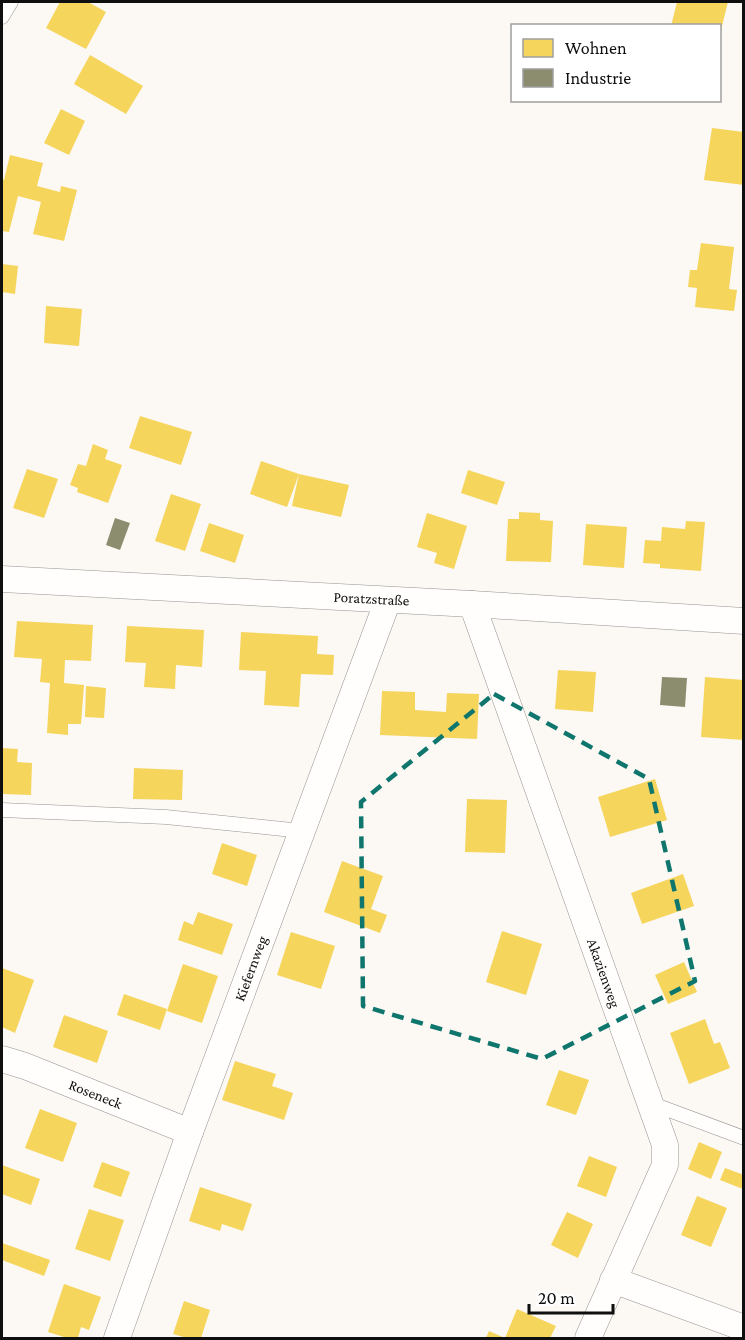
<svg xmlns="http://www.w3.org/2000/svg" width="745" height="1340" font-family="'Crimson Pro',serif">
<style>
.homes{fill:#f6d55c}
.industry{fill:#8c8c6e}
.lines{fill:none;stroke-linecap:round;stroke-linejoin:round}
.service-casing{stroke:#969492;stroke-width:15}
.minor-casing{stroke:#969492;stroke-width:27}
.service{stroke:#fffefd;stroke-width:14}
.minor{stroke:#fffefd;stroke-width:26}
.marked{fill:none;stroke:#0f766e;stroke-width:4.5;stroke-dasharray:12 8;stroke-linejoin:round}
.labels{text-anchor:middle;dominant-baseline:central;stroke-width:6;stroke-linejoin:round;paint-order:stroke}
.street-label{font-size:15px;fill:#0f0f0f;stroke:#fff}
</style>
<rect width="100%" height="100%" fill="#fcf8f4"/>
<g class="homes">
<path d="M 60,2 L 88,2 L 106,12 L 86,49 L 46,28 Z"/>
<path d="M 677,2 L 728,2 L 720,34 L 720,26 L 671,26 Z"/>
<path d="M 90,55 L 143,86 L 126,114 L 74,84 Z"/>
<path d="M 61,109 L 85,121 L 69,155 L 44,143 Z"/>
<path d="M 712,128 L 744,132 L 744,185 L 704,180 Z"/>
<path d="M 10,155 L 43,163 L 37,186 L 60,192 L 61,186 L 77,190 L 64,241 L 33,234 L 41,202 L 18,196 L 9,232 L 2,231 L 2,179 L 4,180 Z"/>
<path d="M 701,243 L 734,247 L 729,289 L 737,290 L 734,311 L 695,307 L 697,288 L 688,287 L 690,270 L 697,270 Z"/>
<path d="M 2,264 L 18,266 L 15,294 L 2,292 Z"/>
<path d="M 46,306 L 82,309 L 79,346 L 44,343 Z"/>
<path d="M 140,416 L 192,432 L 181,465 L 129,448 Z"/>
<path d="M 93,444 L 108,450 L 105,459 L 122,465 L 108,503 L 77,492 L 78,488 L 70,485 L 78,464 L 86,466 Z"/>
<path d="M 261,461 L 299,474 L 349,485 L 341,517 L 292,506 L 299,474 L 287,507 L 250,494 Z"/>
<path d="M 27,469 L 58,479 L 44,518 L 13,508 Z"/>
<path d="M 468,470 L 505,482 L 497,505 L 461,493 Z"/>
<path d="M 171,494 L 201,504 L 185,551 L 155,541 Z"/>
<path d="M 519,512 L 540,513 L 540,520 L 553,521 L 551,562 L 506,561 L 508,519 L 519,519 Z"/>
<path d="M 427,513 L 467,526 L 454,569 L 434,563 L 437,553 L 417,547 Z"/>
<path d="M 686,521 L 705,522 L 701,571 L 660,568 L 660,564 L 643,563 L 645,540 L 661,541 L 662,527 L 685,529 Z"/>
<path d="M 209,523 L 244,535 L 235,563 L 200,551 Z"/>
<path d="M 586,524 L 627,527 L 624,568 L 583,565 Z"/>
<path d="M 17,621 L 93,625 L 91,661 L 65,660 L 64,683 L 84,685 L 81,724 L 68,724 L 68,735 L 47,733 L 50,683 L 40,682 L 42,659 L 14,657 Z"/>
<path d="M 127,626 L 204,630 L 202,667 L 176,665 L 175,689 L 144,687 L 146,663 L 125,662 Z"/>
<path d="M 241,632 L 318,636 L 317,654 L 334,655 L 333,675 L 301,674 L 299,707 L 264,705 L 266,671 L 239,670 Z"/>
<path d="M 558,670 L 596,672 L 593,712 L 555,709 Z"/>
<path d="M 705,677 L 744,680 L 744,740 L 701,737 Z"/>
<path d="M 86,686 L 106,688 L 104,718 L 85,717 Z"/>
<path d="M 382,691 L 415,692 L 415,710 L 446,712 L 447,693 L 479,694 L 477,739 L 380,735 Z"/>
<path d="M 2,748 L 18,749 L 17,762 L 32,763 L 31,795 L 2,794 Z"/>
<path d="M 134,768 L 183,770 L 182,800 L 133,799 Z"/>
<path d="M 655,779 L 667,820 L 610,837 L 598,797 Z"/>
<path d="M 467,799 L 507,800 L 505,853 L 465,852 Z"/>
<path d="M 222,843 L 257,855 L 247,886 L 212,874 Z"/>
<path d="M 342,861 L 383,876 L 371,909 L 387,915 L 380,933 L 324,912 Z"/>
<path d="M 683,874 L 694,906 L 642,924 L 631,893 Z"/>
<path d="M 198,912 L 233,924 L 222,955 L 178,940 L 184,921 L 193,925 Z"/>
<path d="M 502,931 L 542,944 L 526,995 L 486,982 Z"/>
<path d="M 291,932 L 335,946 L 321,989 L 277,975 Z"/>
<path d="M 684,962 L 697,992 L 668,1004 L 655,975 Z"/>
<path d="M 183,964 L 218,976 L 202,1023 L 167,1011 Z"/>
<path d="M 2,968 L 34,980 L 15,1033 L 2,1027 Z"/>
<path d="M 124,994 L 167,1009 L 160,1030 L 117,1015 Z"/>
<path d="M 64,1015 L 108,1031 L 97,1063 L 53,1047 Z"/>
<path d="M 705,1019 L 714,1044 L 720,1042 L 730,1068 L 689,1084 L 670,1033 Z"/>
<path d="M 235,1061 L 276,1074 L 272,1086 L 293,1093 L 284,1120 L 222,1100 Z"/>
<path d="M 559,1070 L 589,1080 L 576,1115 L 546,1105 Z"/>
<path d="M 40,1109 L 77,1123 L 63,1162 L 25,1148 Z"/>
<path d="M 699,1142 L 722,1152 L 711,1179 L 688,1169 Z"/>
<path d="M 589,1156 L 617,1167 L 606,1197 L 577,1186 Z"/>
<path d="M 102,1162 L 130,1172 L 121,1197 L 93,1187 Z"/>
<path d="M 2,1165 L 40,1179 L 31,1205 L 2,1194 Z"/>
<path d="M 725,1168 L 744,1175 L 743,1189 L 720,1180 Z"/>
<path d="M 200,1187 L 252,1204 L 243,1231 L 222,1224 L 220,1231 L 189,1221 Z"/>
<path d="M 697,1196 L 727,1208 L 711,1247 L 681,1235 Z"/>
<path d="M 89,1209 L 124,1220 L 110,1261 L 75,1249 Z"/>
<path d="M 567,1212 L 593,1224 L 578,1258 L 551,1245 Z"/>
<path d="M 2,1243 L 50,1260 L 44,1276 L 2,1260 Z"/>
<path d="M 64,1284 L 101,1297 L 89,1330 L 81,1327 L 78,1338 L 67,1338 L 48,1332 Z"/>
<path d="M 184,1301 L 210,1310 L 201,1338 L 187,1338 L 173,1334 Z"/>
<path d="M 517,1309 L 556,1326 L 550,1338 L 486,1338 L 489,1331 L 505,1338 Z"/>
</g>
<g class="industry">
<path d="M 115,518 L 130,523 L 120,550 L 106,545 Z"/>
<path d="M 662,677 L 687,678 L 685,707 L 660,705 Z"/>
</g>
<g class="lines">
<g class="service-casing">
<g id="service">
<path d="M 2,17 L 11,2"/>
<path d="M 2,810 L 166,817 L 302,831"/>
<path d="M 650,1103 L 744,1138"/>
</g>
</g>
<g class="minor-casing">
<g id="minor">
<path id="s1" d="M 2,579 L 472,604 L 744,621"/>
<path id="s2" d="M 472,604 L 665,1145 L 665,1165 L 588,1338"/>
<path id="s3" d="M 2,1059 L 25,1066 L 190,1132"/>
<path d="M 613,1280 L 744,1328"/>
<path id="s4" d="M 117,1338 L 190,1132 L 388,600"/>
</g>
</g>
<use href="#service" class="service"/>
<use href="#minor" class="minor"/>
</g>
<path class="marked" d="M 494,694 L 649,779 L 695,981 L 542,1059 L 363,1006 L 361,802 Z"/>
<g class="labels">
<g class="street-label">
<text stroke="none"><textPath href="#s1" startOffset="370">Poratzstraße</textPath></text>
<text stroke="none"><textPath href="#s4" startOffset="393">Kiefernweg</textPath></text>
<text stroke="none"><textPath href="#s2" startOffset="392">Akazienweg</textPath></text>
<text stroke="none"><textPath href="#s3" startOffset="100">Roseneck</textPath></text>
</g>
</g>
<rect width="745" height="1340" fill="none" stroke="#0f0f0f" stroke-width="6"/>
<rect x="511" y="24" width="210" height="78" fill="#ffffff" stroke="#9f9f9f" stroke-width="1.5"/>
<rect x="523" y="39" width="30" height="18" fill="#f6d55c" stroke="#9f9f9f" stroke-width="1.5"/>
<text x="565" y="54" font-size="18" fill="#0f0f0f">Wohnen</text>
<rect x="523" y="69" width="30" height="18" fill="#8c8c6e" stroke="#9f9f9f" stroke-width="1.5"/>
<text x="565" y="84" font-size="18" fill="#0f0f0f">Industrie</text>
<path d="M529 1304v9h84v-9" fill="none" stroke="#0f0f0f" stroke-width="3"/>
<text x="538" y="1304" font-size="18" fill="#0f0f0f" stroke="#ffffff" stroke-width="4.5" paint-order="stroke">20 m</text>
</svg>
